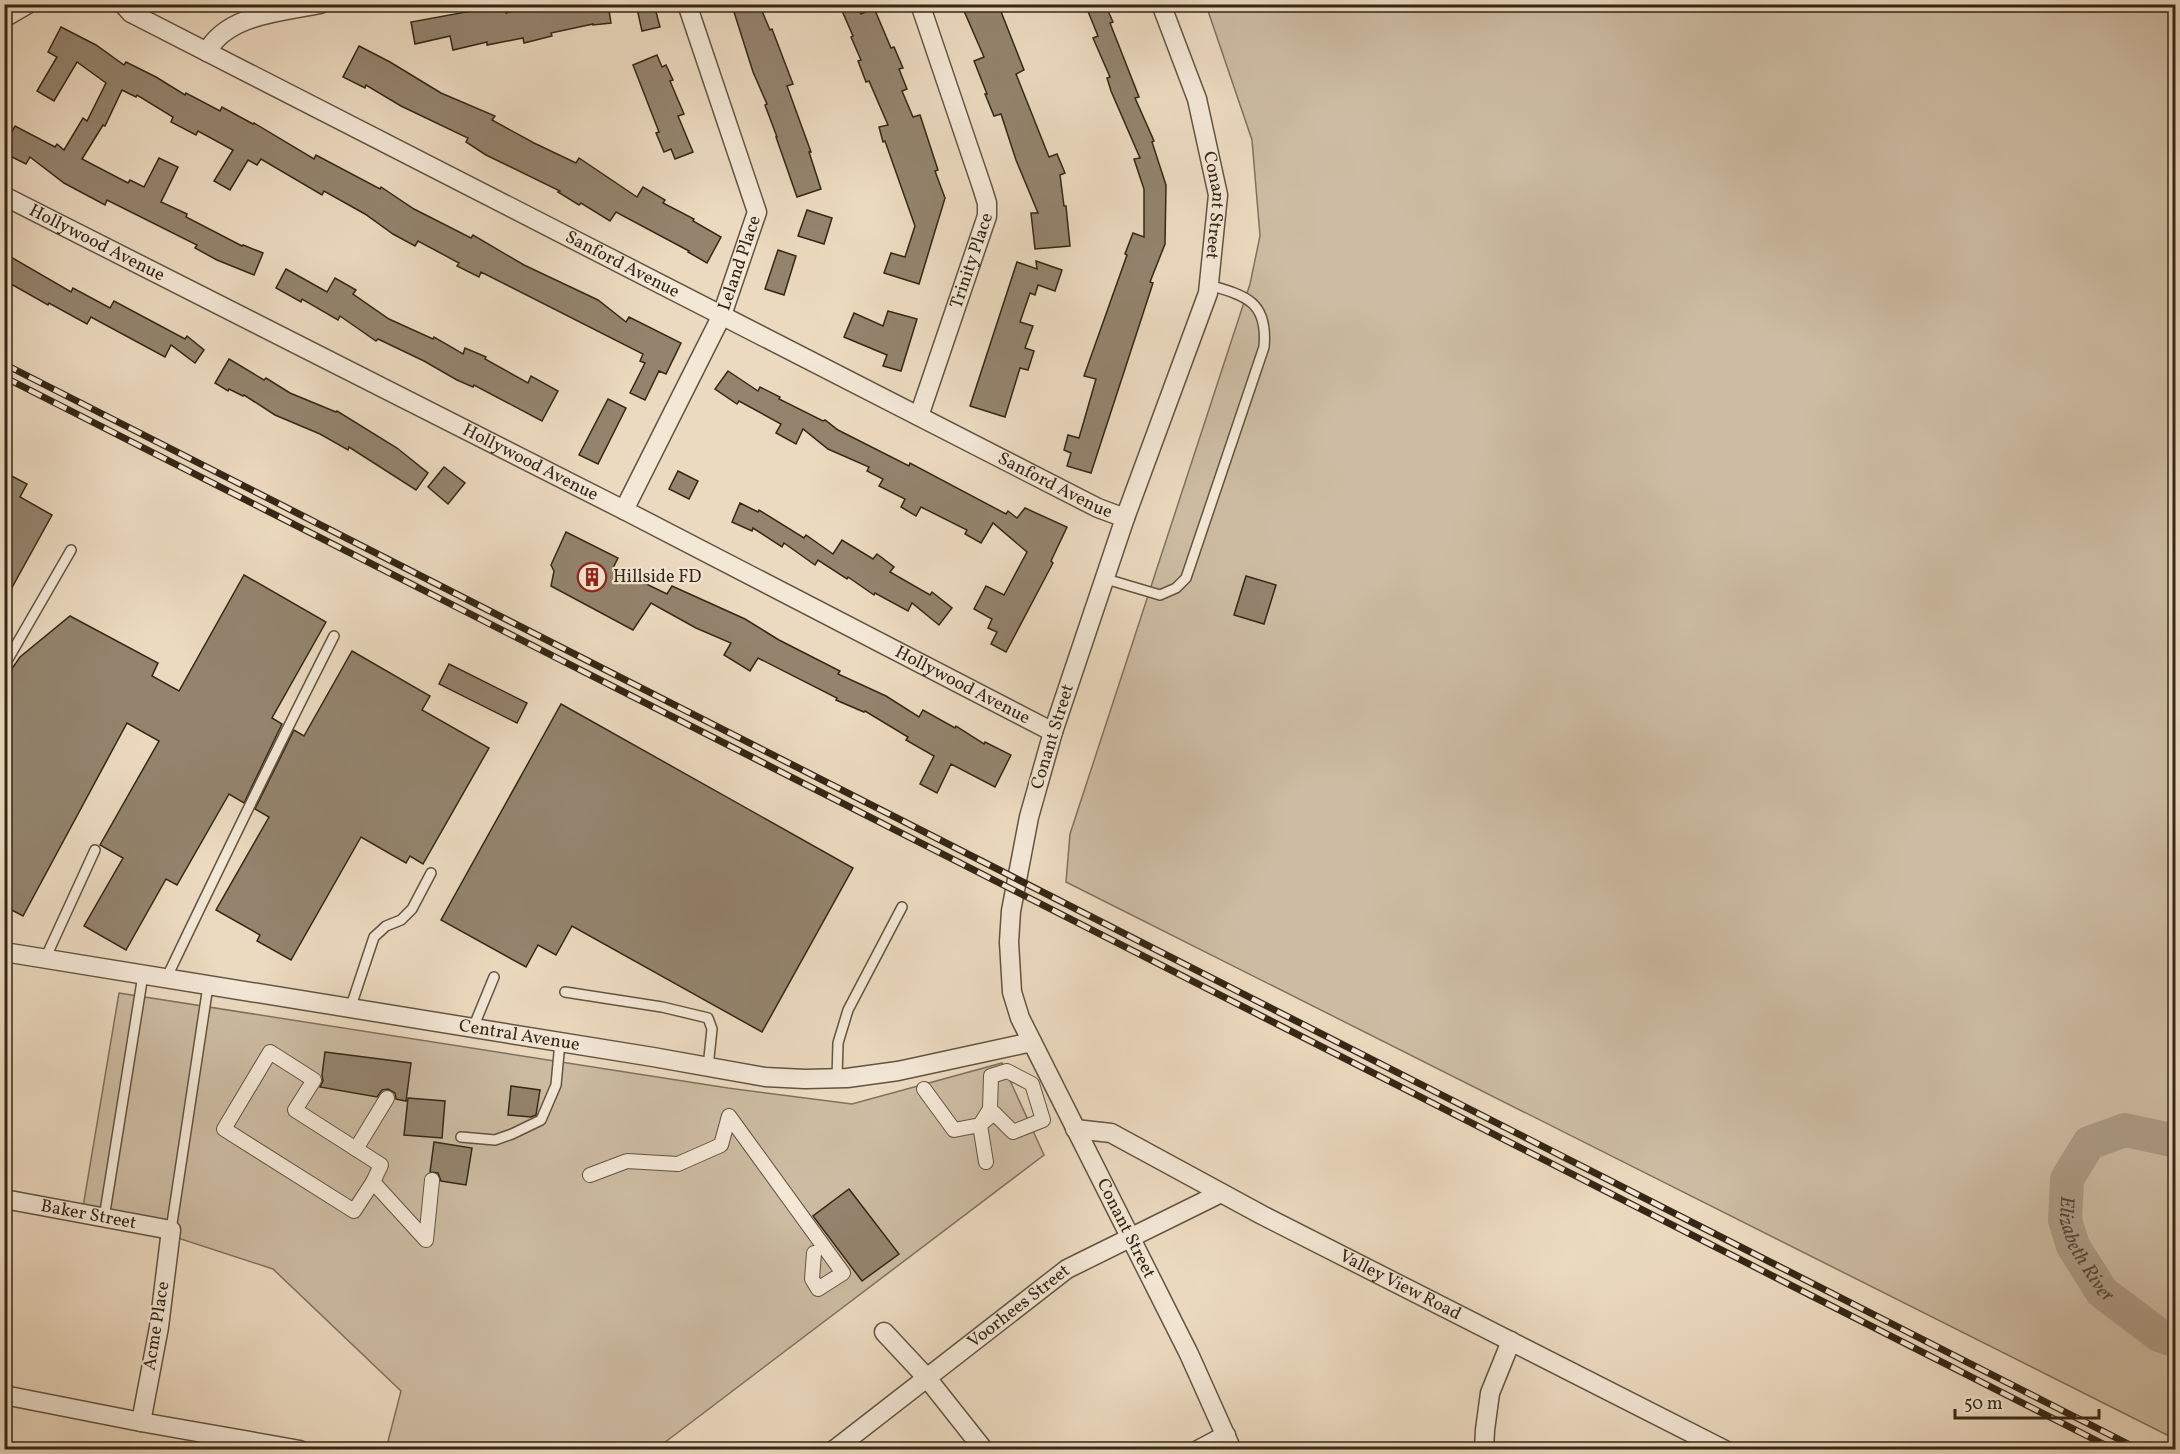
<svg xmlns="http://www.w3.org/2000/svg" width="2180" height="1454" font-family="Vollkorn,serif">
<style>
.green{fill:#cdbca3;stroke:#80725c;stroke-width:1.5}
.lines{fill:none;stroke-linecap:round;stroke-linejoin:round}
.river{stroke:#ad9d86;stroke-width:34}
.building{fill:#94846e;stroke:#342715;stroke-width:1.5}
.service-casing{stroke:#625440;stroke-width:12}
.pedestrian-casing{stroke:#625440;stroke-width:16}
.minor-casing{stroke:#625440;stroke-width:21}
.service{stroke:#f3e7d6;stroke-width:9}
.pedestrian{stroke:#f3e7d6;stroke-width:14}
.minor{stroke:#f3e7d6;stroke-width:18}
.rail-casing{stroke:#342715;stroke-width:7}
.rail{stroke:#f3e7d6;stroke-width:4.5;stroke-dasharray:14;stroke-linecap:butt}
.labels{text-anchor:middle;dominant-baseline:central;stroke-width:4.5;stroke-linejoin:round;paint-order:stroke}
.street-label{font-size:18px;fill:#342715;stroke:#f3e7d6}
.poi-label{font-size:18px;fill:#342715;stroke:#f3e7d6;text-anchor:start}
.water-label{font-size:20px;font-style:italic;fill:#584a37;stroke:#f3e7d6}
</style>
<rect width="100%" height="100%" fill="#ecdac0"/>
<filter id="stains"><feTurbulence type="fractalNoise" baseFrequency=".00333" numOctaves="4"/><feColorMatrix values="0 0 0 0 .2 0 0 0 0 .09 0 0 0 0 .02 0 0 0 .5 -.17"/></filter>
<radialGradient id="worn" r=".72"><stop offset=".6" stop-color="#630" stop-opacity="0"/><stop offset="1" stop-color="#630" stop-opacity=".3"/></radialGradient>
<g class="green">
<path d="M 1206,5 L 2175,5 L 2175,1439 L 1066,882 L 1070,834 L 1250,284 L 1260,236 L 1252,140 Z"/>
<path d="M 119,993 L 728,1088 L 852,1104 L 1002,1063 L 1044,1155 L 656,1449 L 386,1449 L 401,1391 L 273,1269 L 83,1207 Z"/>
</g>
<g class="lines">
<path class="river" id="s1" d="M 2176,1141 L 2125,1130 L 2089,1143 L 2067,1179 L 2065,1220 L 2073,1246 L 2102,1292 L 2159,1335 L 2176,1341"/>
</g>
<g class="building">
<path d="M 541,4 L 544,4 L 545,9 L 564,4 L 608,4 L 611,23 L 593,25 L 593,24 L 551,33 L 552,36 L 524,43 L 523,38 L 487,45 L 487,42 L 453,50 L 450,36 L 415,44 L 411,22 L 504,5 L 506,13 Z"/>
<path d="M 636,4 L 654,4 L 660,27 L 642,31 Z"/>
<path d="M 753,4 L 759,4 L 770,30 L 772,29 L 793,84 L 787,86 L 811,152 L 809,152 L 821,189 L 797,197 L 776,137 L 777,137 L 765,105 L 767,104 L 753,72 L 734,12 Z"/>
<path d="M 839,4 L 857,4 L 861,14 L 874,8 L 891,48 L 894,47 L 903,68 L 899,69 L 907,89 L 902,91 L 913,117 L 920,115 L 938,170 L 935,171 L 945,198 L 919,284 L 884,273 L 891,253 L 905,257 L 915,226 L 885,141 L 883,142 L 879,127 L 888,125 L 869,81 L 866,82 L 858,61 L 861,60 L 851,37 L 853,36 Z"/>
<path d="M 961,4 L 998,4 L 1024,70 L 1016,74 L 1049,157 L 1057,154 L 1065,173 L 1060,175 L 1064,206 L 1066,206 L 1070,246 L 1035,249 L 1031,213 L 1038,213 L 1016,160 L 1001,114 L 994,116 L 985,94 L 987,94 L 974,61 L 984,57 Z"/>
<path d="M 1085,4 L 1105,4 L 1113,22 L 1110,23 L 1139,97 L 1135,98 L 1154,141 L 1152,142 L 1166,185 L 1165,244 L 1150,282 L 1153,283 L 1091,473 L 1067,466 L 1071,453 L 1064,450 L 1068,435 L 1079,438 L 1096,379 L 1084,376 L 1127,255 L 1125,254 L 1133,233 L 1144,237 L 1144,189 L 1134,159 L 1140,158 L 1111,91 L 1107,78 L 1110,77 L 1093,38 L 1098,36 Z"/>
<path d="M 61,27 L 96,45 L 124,65 L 126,62 L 156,77 L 185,95 L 186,93 L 220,111 L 222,107 L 253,124 L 254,123 L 314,159 L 316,155 L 380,189 L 381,187 L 414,209 L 471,238 L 473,235 L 524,265 L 598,300 L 626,322 L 629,317 L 681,343 L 666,374 L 659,371 L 645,400 L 630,393 L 645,363 L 640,361 L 643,354 L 481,272 L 479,277 L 457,266 L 459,263 L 418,241 L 415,246 L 393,234 L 365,214 L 324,191 L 322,195 L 261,159 L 257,165 L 248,160 L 230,190 L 214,181 L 233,150 L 198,131 L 196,135 L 171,122 L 173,117 L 137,95 L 136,97 L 122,90 L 105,126 L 103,125 L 82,159 L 128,183 L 130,180 L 144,187 L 159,158 L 178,167 L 161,202 L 187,214 L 186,217 L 242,246 L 243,245 L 263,253 L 254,275 L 217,260 L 195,248 L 197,245 L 107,200 L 105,205 L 64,183 L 30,157 L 26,164 L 4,153 L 4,146 L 15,126 L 55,147 L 57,144 L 64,150 L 83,118 L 87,121 L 106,83 L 77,62 L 54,101 L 37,91 L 57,57 L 48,52 Z"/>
<path d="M 359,46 L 390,62 L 441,93 L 495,116 L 492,120 L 534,143 L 576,163 L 579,158 L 637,197 L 643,187 L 665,200 L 663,203 L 694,219 L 693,221 L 721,237 L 707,263 L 688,252 L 689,251 L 616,212 L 610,221 L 581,203 L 579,205 L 558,192 L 560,191 L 486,155 L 466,142 L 468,138 L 401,106 L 366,85 L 365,88 L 343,77 Z"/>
<path d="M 657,55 L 662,67 L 666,65 L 673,80 L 670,81 L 684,114 L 678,116 L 693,152 L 675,159 L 671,149 L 664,152 L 656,133 L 659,132 L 633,65 Z"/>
<path d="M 807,210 L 832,218 L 824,244 L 798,236 Z"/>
<path d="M 778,250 L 796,256 L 784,295 L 765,289 Z"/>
<path d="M 4,253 L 71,292 L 73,288 L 110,308 L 114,301 L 185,339 L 187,336 L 204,350 L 195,363 L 171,345 L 165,357 L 91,317 L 87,324 L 49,303 L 48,305 L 4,280 Z"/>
<path d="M 1036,261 L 1062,270 L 1055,291 L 1038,285 L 1035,295 L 1030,293 L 1020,322 L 1033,326 L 1025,348 L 1034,351 L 1028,370 L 1020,368 L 1005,417 L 970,406 L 1017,262 L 1037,269 Z"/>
<path d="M 286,269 L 327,292 L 335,278 L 356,290 L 353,294 L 389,319 L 433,339 L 434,337 L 463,354 L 465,348 L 486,357 L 485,359 L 528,383 L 531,376 L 558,391 L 542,421 L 474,385 L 473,387 L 457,380 L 424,361 L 378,339 L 376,341 L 340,316 L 338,320 L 302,299 L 301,302 L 276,288 Z"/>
<path d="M 888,311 L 917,319 L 901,371 L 883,366 L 887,355 L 844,337 L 854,313 L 883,326 Z"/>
<path d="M 229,359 L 264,380 L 266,378 L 290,393 L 336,412 L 337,411 L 397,448 L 428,473 L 416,490 L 349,447 L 348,450 L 320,434 L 275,415 L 244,395 L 243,396 L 229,389 L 228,391 L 215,383 Z"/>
<path d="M 728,371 L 758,391 L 760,387 L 780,397 L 779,399 L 823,421 L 825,420 L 838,430 L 909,466 L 910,463 L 1006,514 L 1008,511 L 1017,518 L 1025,508 L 1067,527 L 1051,561 L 1053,563 L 1006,652 L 991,644 L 997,632 L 988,628 L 992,619 L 974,609 L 986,586 L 1004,595 L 1027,552 L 993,523 L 981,543 L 965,534 L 967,530 L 921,507 L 916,516 L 901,507 L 905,499 L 879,486 L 883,479 L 867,471 L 869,467 L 828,449 L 803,429 L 796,444 L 776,433 L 781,424 L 739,401 L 737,404 L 715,389 Z"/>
<path d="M 608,399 L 626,408 L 598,464 L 579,455 Z"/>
<path d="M 444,467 L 465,483 L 448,504 L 428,487 Z"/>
<path d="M 678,471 L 698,481 L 689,499 L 669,489 Z"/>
<path d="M 4,472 L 27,484 L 20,497 L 52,515 L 4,602 Z"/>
<path d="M 740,503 L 758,512 L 759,510 L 804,538 L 806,535 L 833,554 L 842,540 L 873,559 L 877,554 L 894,567 L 890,572 L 930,595 L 932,592 L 952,608 L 939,625 L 912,603 L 908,611 L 875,593 L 874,595 L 848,577 L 847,579 L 818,560 L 815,565 L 784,543 L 782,547 L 753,528 L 752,531 L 732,522 Z"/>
<path d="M 566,532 L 618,558 L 613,568 L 667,594 L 672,586 L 745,619 L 779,640 L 840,671 L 838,674 L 886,696 L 919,717 L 923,710 L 955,728 L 956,726 L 984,744 L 985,742 L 1011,755 L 995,787 L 951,764 L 937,793 L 920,784 L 934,756 L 906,740 L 908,737 L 865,711 L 864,712 L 836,700 L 837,698 L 758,658 L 750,671 L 724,655 L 731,643 L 696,628 L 651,603 L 633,630 L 551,586 L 554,571 L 551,565 Z"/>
<path d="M 244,575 L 326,622 L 272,718 L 282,724 L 244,803 L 229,794 L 177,885 L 166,879 L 126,950 L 84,926 L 123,858 L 100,845 L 159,741 L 127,723 L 23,916 L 4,906 L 4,680 L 20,657 L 70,616 L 158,663 L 152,676 L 179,691 Z"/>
<path d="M 1246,576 L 1276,585 L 1264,624 L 1234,615 Z"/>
<path d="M 352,651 L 430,696 L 422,710 L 489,748 L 423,864 L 410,856 L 406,863 L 361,837 L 291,960 L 257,941 L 260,935 L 216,910 L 269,817 L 255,809 L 294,730 L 304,736 Z"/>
<path d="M 449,664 L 527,703 L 517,723 L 439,684 Z"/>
<path d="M 561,704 L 853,868 L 762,1032 L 572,926 L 556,955 L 538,945 L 526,967 L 441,920 Z"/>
<path d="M 325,1052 L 411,1063 L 406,1101 L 396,1099 L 395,1093 L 388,1089 L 382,1090 L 377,1097 L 320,1087 L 323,1081 L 322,1075 Z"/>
<path d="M 511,1086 L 540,1090 L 536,1115 L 531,1117 L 508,1115 Z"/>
<path d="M 408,1098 L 445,1101 L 442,1138 L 404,1135 Z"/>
<path d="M 434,1142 L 472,1148 L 466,1185 L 441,1181 L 438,1173 L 430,1172 Z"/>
<path d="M 849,1189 L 899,1254 L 862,1281 L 813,1216 Z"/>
</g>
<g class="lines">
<g class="service-casing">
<g id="service">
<path d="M 1106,579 L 1160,595 L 1176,588 L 1186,578 L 1264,347 C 1268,302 1247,296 1209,285"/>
<path d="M 4,666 L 71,550"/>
<path d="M 45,959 L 95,850"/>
<path d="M 166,979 C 221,864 276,750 334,636"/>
<path d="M 565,992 L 662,1007 L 708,1018 L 712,1029 L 708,1067"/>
<path d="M 350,1009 L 374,937 L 386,926 L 401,920 L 412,909 L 431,873"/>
<path d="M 473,1028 L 494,977"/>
<path d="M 837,1078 L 838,1043 L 848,1010 L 902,907"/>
<path d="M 461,1137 L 495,1140 L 512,1134 L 541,1120 L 556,1085 L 560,1042"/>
<path d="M 104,1218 L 143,975"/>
<path d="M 171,1230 L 208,986"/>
</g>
</g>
<g class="pedestrian-casing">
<g id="pedestrian">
<path d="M 924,1089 L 954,1130 L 980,1125 L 990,1109 L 991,1076 L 1007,1071 L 1032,1084 L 1043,1120 L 1013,1132 L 994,1113 L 980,1125 L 986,1162"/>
<path d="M 387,1098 L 356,1149 L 381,1165 L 373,1182 L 426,1240 L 432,1180"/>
<path d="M 356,1149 L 295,1110 L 314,1080 L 270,1052 L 224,1129 L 354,1211 L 373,1182"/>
<path d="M 590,1175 L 627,1161 L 678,1164 L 721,1145 L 729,1116 L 843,1273 L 818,1289 L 812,1279 L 814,1253"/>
</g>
</g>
<g class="minor-casing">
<g id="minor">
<path id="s2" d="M 123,4 L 131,13 L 1098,508 L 1125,518"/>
<path id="s3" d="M 1161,4 L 1197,99 L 1218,195 L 1208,293 L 1125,518 L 1053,732 L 1029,817 L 1011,911 L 1009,942 L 1012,992 L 1020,1018 L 1189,1354 L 1232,1450"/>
<path d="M 4,18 L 28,4"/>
<path d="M 207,52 C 227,14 283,12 320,4"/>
<path id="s4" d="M 4,196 L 624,510 L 1053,732"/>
<path id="s5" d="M 919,416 L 987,216 L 987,203 L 982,187 L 920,4"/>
<path id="s6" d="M 624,510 L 722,315 L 757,212 L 687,4"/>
<path id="s7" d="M 4,952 L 653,1057 L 765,1077 L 805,1079 L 847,1078 L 898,1071 L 1032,1042"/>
<path id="s8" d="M 1075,1129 L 1111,1133 L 1262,1215 L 1725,1450"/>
<path id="s9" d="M 4,1199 L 171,1230 L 159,1327 L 141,1422"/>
<path d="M 884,1332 L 927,1378 L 984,1450"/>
<path d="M 4,1395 L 141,1422 L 300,1450"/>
<path id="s10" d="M 834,1450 L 1067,1269 L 1221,1193"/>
<path d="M 1198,1450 L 1226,1435"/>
<path d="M 1484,1450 L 1485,1430 L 1490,1393 L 1511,1341"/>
</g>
</g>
<use href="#service" class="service"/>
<use href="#pedestrian" class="pedestrian"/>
<use href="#minor" class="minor"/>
<g class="rail-casing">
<g id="rail">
<path d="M 4,364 L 2140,1450"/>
<path d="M 4,377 L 2115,1450"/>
</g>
</g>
<use href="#rail" class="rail"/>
</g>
<defs>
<g id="building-ring" transform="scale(1.5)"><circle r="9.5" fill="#f3e7d6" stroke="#8f2418" stroke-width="1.5"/><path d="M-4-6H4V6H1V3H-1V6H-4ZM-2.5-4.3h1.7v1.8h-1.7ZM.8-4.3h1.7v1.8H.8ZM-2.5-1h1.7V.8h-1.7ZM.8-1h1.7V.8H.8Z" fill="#8f2418"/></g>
</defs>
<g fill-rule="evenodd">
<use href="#building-ring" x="592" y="577"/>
</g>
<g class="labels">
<g class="street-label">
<text stroke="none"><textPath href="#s3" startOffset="210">Conant Street</textPath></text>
<text stroke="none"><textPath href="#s4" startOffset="104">Hollywood Avenue</textPath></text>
<text stroke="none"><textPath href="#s5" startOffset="164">Trinity Place</textPath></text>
<text stroke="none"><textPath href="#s6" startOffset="273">Leland Place</textPath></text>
<text stroke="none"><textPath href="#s2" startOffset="564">Sanford Avenue</textPath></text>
<text stroke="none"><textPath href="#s4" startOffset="590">Hollywood Avenue</textPath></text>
<text stroke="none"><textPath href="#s2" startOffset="1050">Sanford Avenue</textPath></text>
<text stroke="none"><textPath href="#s4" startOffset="1076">Hollywood Avenue</textPath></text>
<text transform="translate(1053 737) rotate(-73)">Conant Street</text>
<text stroke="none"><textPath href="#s7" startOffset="522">Central Avenue</textPath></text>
<text stroke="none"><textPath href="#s9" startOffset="86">Baker Street</textPath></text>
<text stroke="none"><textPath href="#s3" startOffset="1292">Conant Street</textPath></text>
<text stroke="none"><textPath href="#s8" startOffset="363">Valley View Road</textPath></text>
<text stroke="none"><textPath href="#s10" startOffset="234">Voorhees Street</textPath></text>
<text transform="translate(157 1326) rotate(-81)">Acme Place</text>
</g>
<g class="poi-label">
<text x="613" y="577">Hillside FD</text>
</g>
<g class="water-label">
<text stroke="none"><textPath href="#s1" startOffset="208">Elizabeth River</textPath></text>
</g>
</g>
<rect width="2180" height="1454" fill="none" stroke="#ecdac0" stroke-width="24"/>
<rect x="6" y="6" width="2168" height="1442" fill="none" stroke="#342715" stroke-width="3"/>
<rect x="12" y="12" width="2156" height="1430" fill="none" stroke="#342715" stroke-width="1.5"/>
<path d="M1955 1409v9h144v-9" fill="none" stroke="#342715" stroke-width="3"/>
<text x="1964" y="1409" font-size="18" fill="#342715" stroke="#f3e7d6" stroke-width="4.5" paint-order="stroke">50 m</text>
<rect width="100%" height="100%" filter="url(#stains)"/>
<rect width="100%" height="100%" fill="url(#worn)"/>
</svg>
